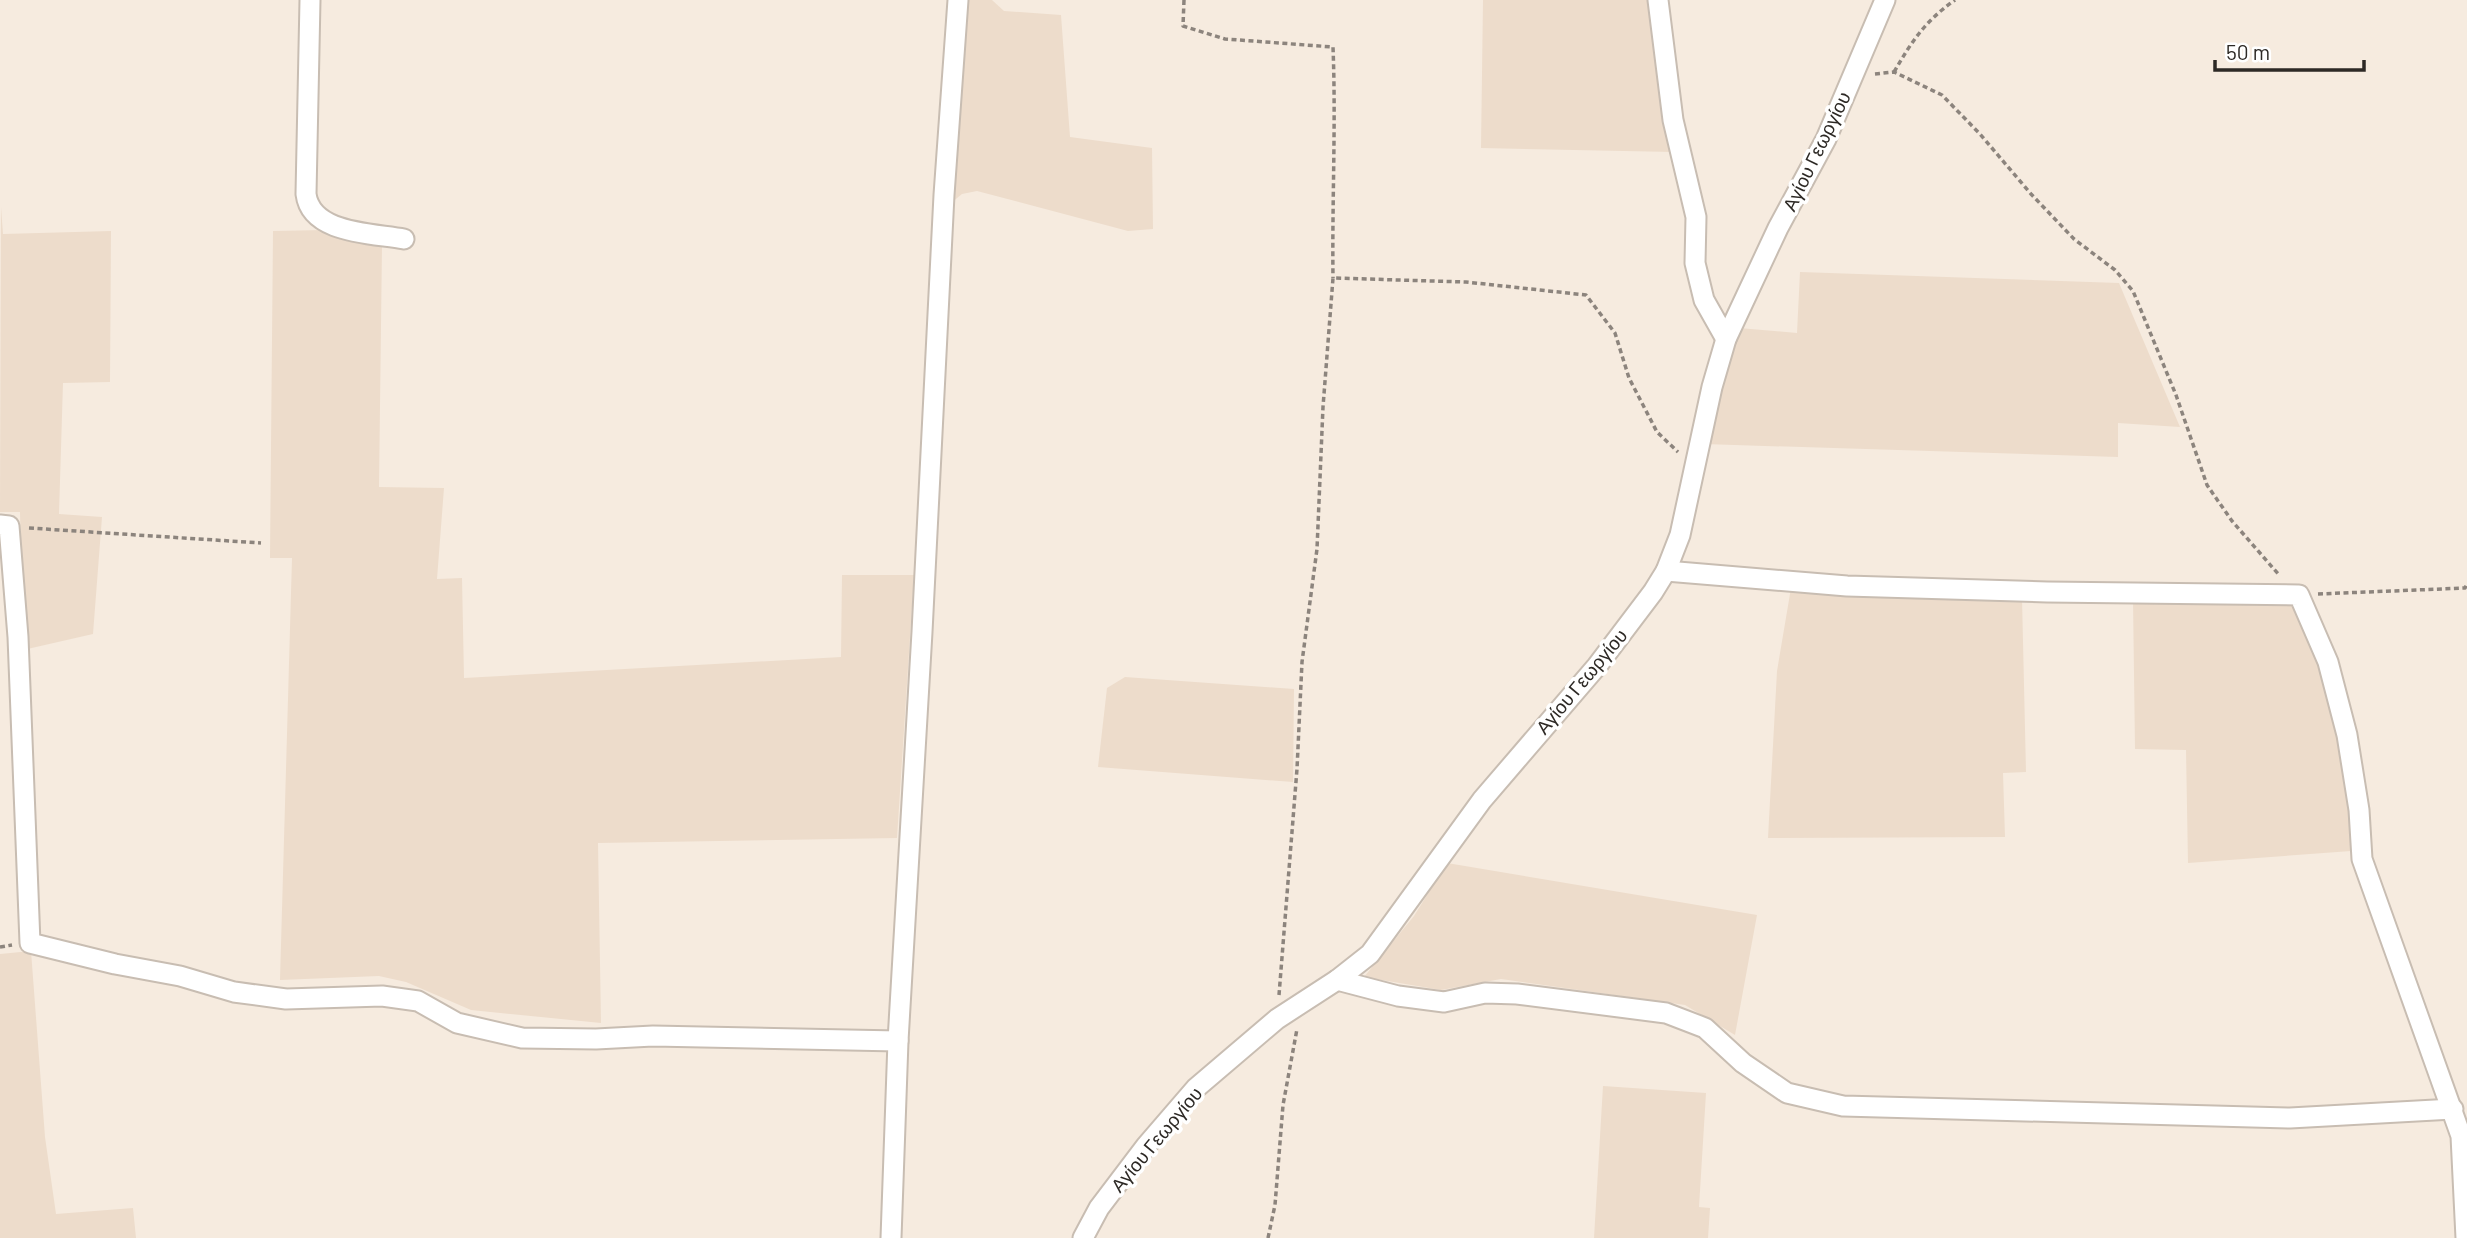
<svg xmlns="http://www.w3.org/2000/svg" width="2467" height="1238" font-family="Barlow,sans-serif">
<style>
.built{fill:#eddccb}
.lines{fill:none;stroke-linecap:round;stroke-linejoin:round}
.street-casing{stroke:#c8bdb2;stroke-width:23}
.path{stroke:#8c847d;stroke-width:3.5;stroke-dasharray:5 3.5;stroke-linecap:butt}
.street{stroke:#fff;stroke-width:19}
.labels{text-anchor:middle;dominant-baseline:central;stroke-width:7;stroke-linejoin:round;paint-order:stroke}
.street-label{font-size:19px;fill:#2d2925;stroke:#fff}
</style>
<rect width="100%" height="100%" fill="#f6ebdf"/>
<g class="built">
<path d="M 966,0 L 992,0 L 1004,11 L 1061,15 L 1070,137 L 1152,148 L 1153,229 L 1128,231 L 977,191 L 962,194 L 951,203 Z"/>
<path d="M 1483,0 L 1655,0 L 1674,152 L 1481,148 Z"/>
<path d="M 1,207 L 3,234 L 111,231 L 110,382 L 63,383 L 59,514 L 102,517 L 93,634 L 23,650 L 20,512 L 0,512 Z"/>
<path d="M 325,230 L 382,245 L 379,487 L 444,488 L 437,579 L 462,578 L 464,678 L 841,657 L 842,575 L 914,575 L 897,838 L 598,843 L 601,1023 L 471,1010 L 406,982 L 379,976 L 280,980 L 292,558 L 270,558 L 273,231 Z"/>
<path d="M 1800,272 L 2119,283 L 2180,427 L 2118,423 L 2118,457 L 1704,444 L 1739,328 L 1797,333 Z"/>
<path d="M 1791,588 L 2022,598 L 2026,772 L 2003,773 L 2005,837 L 1768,838 L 1777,671 Z"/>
<path d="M 2133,599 L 2296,600 L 2324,675 L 2349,789 L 2351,851 L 2188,863 L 2186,750 L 2135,749 Z"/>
<path d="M 1125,677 L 1294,689 L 1293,782 L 1098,767 L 1107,688 Z"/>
<path d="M 1447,863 L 1757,915 L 1735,1035 L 1685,1005 L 1501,979 L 1441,990 L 1364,977 L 1414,916 Z"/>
<path d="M 31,951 L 45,1137 L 56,1214 L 133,1208 L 136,1238 L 0,1238 L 0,954 Z"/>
<path d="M 1603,1086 L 1706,1093 L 1699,1207 L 1710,1208 L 1708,1238 L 1594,1238 Z"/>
</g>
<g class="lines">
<g class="street-casing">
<g id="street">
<path d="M 310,0 L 306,194 C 311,234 372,233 404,239"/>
<path d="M 1658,0 L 1673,120 L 1696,217 L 1695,263 L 1704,300 L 1726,339"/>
<path d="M 0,525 L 9,526 L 18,637 L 30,943 L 115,964 L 180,976 L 234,992 L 286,999 L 382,996 L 418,1001 L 457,1023 L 522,1038 L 596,1039 L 653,1036 L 898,1041"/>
<path d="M 1666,571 L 1847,586 L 2047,592 L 2299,595 L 2328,662 L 2347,735 L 2359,810 L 2362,859 L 2461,1136 L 2466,1238"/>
<path d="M 1337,980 L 1398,996 L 1444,1002 L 1485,993 L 1517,994 L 1666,1013 L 1705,1028 L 1743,1063 L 1787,1093 L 1843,1106 L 2290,1118 L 2453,1109"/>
<path d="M 891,1238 L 898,1041 L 922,632 L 944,195 L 958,0"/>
<path d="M 1083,1238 L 1099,1208 L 1146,1146 L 1196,1088 L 1277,1019 L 1337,980 L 1370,954 L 1482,800 L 1597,666 L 1653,592 L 1666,571 L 1680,535 L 1712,387 L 1726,339 L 1778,228 L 1826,139 L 1885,0"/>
</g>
</g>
<g class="path">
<path d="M 1184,0 L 1183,26 L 1225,39 L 1333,47 C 1336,124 1332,201 1333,278"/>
<path d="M 1894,72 C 1912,41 1925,21 1955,0"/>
<path d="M 1875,74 L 1894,72 L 1942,95 L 1980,134 L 2031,194 L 2074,239 L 2115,270 L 2133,291 L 2176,395 L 2207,485 L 2232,521 L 2280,576"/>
<path d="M 29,528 L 261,543"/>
<path d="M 2318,594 L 2465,588 L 2467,584"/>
<path d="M 0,947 L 12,945"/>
<path d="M 1279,995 L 1297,769 L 1302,662 L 1317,549 L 1323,407 L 1333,278 L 1466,282 L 1586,295 L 1615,333 L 1629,378 L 1657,432 L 1678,452"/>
<path d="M 1268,1238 L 1275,1205 L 1283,1105 L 1297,1029"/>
</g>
<use href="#street" class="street"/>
</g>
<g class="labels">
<g class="street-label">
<text transform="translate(1816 151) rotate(-64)">Αγίου Γεωργίου</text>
<text transform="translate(1581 681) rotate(-50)">Αγίου Γεωργίου</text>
<text transform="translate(1156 1139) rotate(-50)">Αγίου Γεωργίου</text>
</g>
</g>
<path d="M2215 60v10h149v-10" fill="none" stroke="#2d2925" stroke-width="3.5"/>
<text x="2226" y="60" font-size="21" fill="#2d2925" stroke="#ffffff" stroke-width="5" paint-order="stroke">50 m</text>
</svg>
